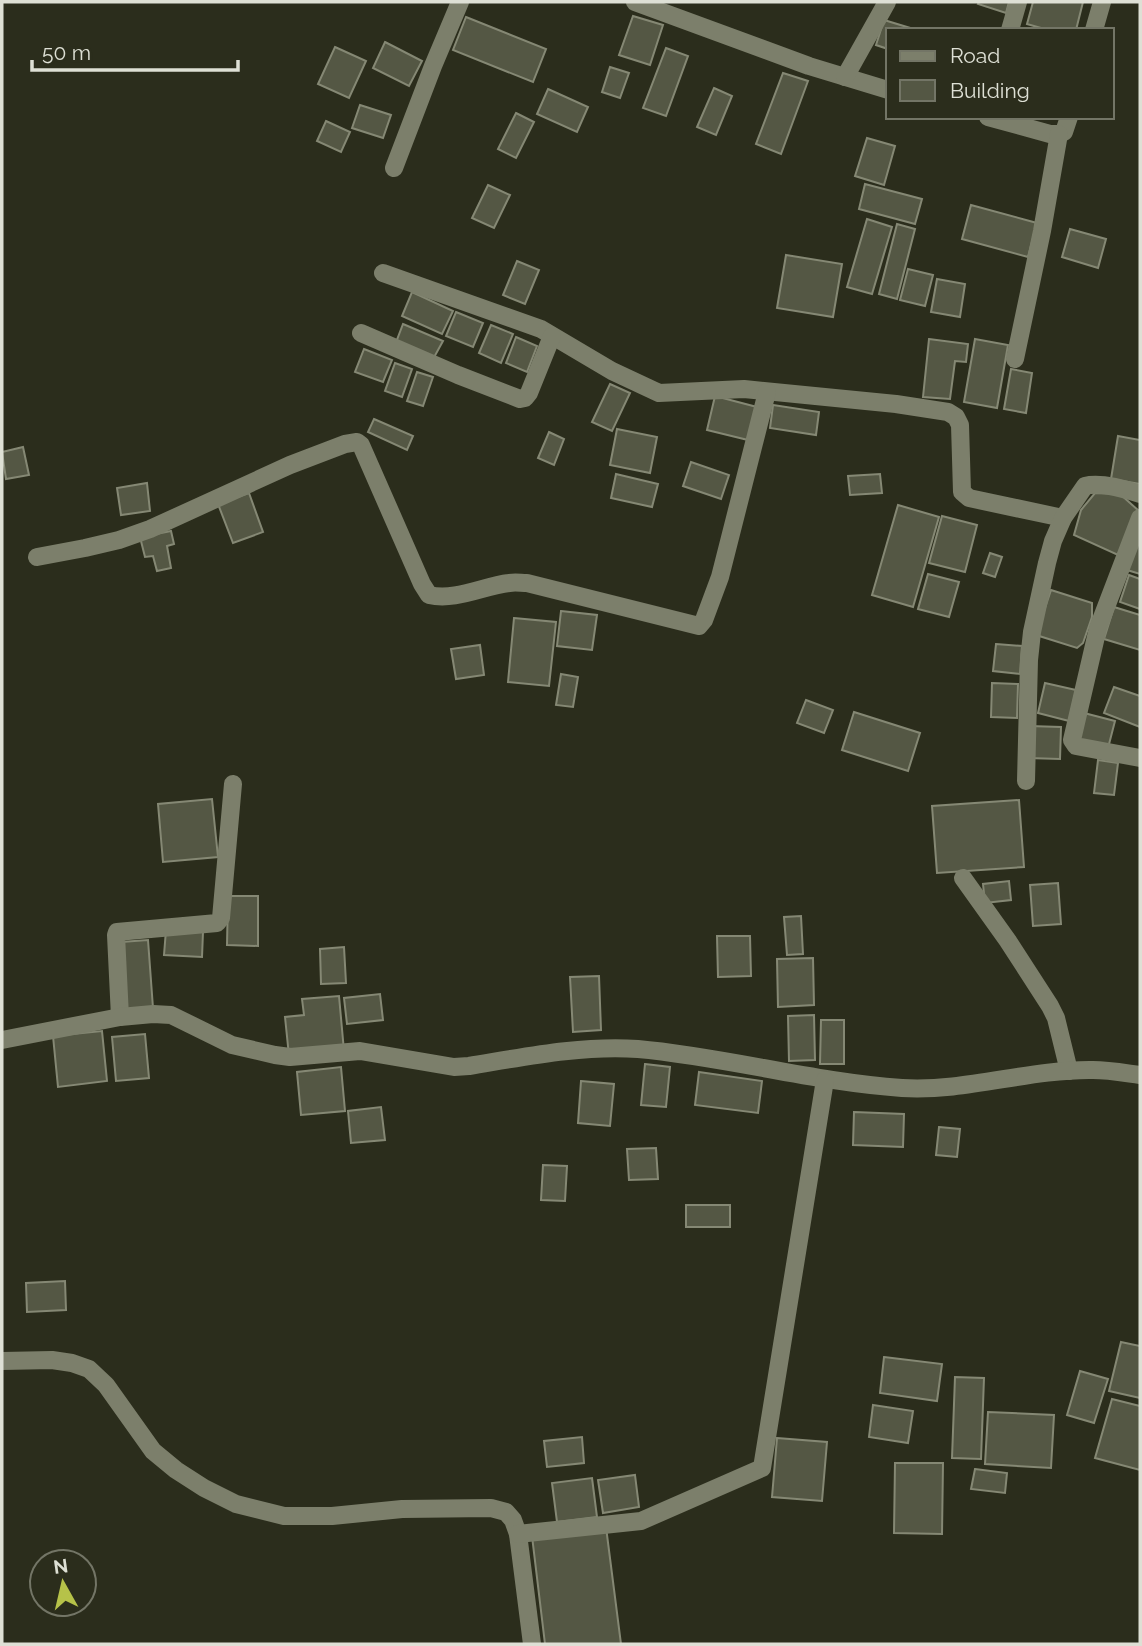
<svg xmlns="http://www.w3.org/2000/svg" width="1142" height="1646" font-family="Raleway,sans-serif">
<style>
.building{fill:#545744;stroke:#858874;stroke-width:2}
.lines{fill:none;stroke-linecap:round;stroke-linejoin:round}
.street{stroke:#7c7f6b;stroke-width:18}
</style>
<rect width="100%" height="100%" fill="#2b2d1c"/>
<g class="building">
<path d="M 979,2 L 1009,2 L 1006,13 L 978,4 Z"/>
<path d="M 1033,2 L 1083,2 L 1076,30 L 1048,30 L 1027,24 Z"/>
<path d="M 633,16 L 663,25 L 650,65 L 619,55 Z"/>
<path d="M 466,17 L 546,49 L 533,82 L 453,50 Z"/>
<path d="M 884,20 L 917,30 L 888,30 L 888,49 L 876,45 Z"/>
<path d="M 385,42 L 422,61 L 409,86 L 373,68 Z"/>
<path d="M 335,47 L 366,61 L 349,98 L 318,84 Z"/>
<path d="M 666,48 L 688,56 L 666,116 L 643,108 Z"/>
<path d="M 610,67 L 629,73 L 620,98 L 602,92 Z"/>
<path d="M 783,73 L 808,81 L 781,154 L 756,144 Z"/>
<path d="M 714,88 L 732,96 L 716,135 L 697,127 Z"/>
<path d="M 548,89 L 588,107 L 577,132 L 537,114 Z"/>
<path d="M 360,105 L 391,115 L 383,138 L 352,128 Z"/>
<path d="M 516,113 L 534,122 L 516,158 L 498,149 Z"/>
<path d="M 326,121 L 350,132 L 341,152 L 317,141 Z"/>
<path d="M 867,138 L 895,146 L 884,185 L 855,176 Z"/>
<path d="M 865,184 L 922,199 L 915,224 L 859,209 Z"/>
<path d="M 488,185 L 510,195 L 494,228 L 472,218 Z"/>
<path d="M 971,205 L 1037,223 L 1028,257 L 962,239 Z"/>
<path d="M 867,219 L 892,227 L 872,294 L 847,287 Z"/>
<path d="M 897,224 L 915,229 L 897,299 L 879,294 Z"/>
<path d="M 1070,229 L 1106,239 L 1098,268 L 1062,257 Z"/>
<path d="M 786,255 L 842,264 L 833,317 L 777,308 Z"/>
<path d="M 517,261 L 539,270 L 525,304 L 503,295 Z"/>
<path d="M 908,269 L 933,275 L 925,306 L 900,300 Z"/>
<path d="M 937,279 L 965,284 L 960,317 L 931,312 Z"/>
<path d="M 412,292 L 453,311 L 442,334 L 402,316 Z"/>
<path d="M 456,312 L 483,323 L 473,347 L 446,336 Z"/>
<path d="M 403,324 L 443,341 L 432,361 L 395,345 Z"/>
<path d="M 491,325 L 513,334 L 501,363 L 479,353 Z"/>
<path d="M 516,337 L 537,346 L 527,372 L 506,363 Z"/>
<path d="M 929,339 L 968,344 L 966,362 L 955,361 L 950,399 L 923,397 Z"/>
<path d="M 975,339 L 1008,345 L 997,408 L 964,402 Z"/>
<path d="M 364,349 L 392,360 L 383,382 L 355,372 Z"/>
<path d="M 395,363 L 412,369 L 402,397 L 385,391 Z"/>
<path d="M 1011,369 L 1032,373 L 1026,413 L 1004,409 Z"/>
<path d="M 417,372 L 433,377 L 423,406 L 407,401 Z"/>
<path d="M 610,384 L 630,393 L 612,431 L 592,422 Z"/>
<path d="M 715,396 L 757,407 L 748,440 L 707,430 Z"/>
<path d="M 773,405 L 819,412 L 816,435 L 770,428 Z"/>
<path d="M 374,419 L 413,436 L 407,450 L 368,432 Z"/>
<path d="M 617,429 L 657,437 L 650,473 L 610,465 Z"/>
<path d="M 549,432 L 564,439 L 554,465 L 538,458 Z"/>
<path d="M 1118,436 L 1140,440 L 1140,484 L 1111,479 Z"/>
<path d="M 23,447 L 29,475 L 6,479 L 2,452 Z"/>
<path d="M 691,462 L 729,475 L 721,499 L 683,486 Z"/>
<path d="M 616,474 L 658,484 L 652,507 L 611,498 Z"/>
<path d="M 880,474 L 882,493 L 850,495 L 848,476 Z"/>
<path d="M 147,483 L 150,511 L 121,515 L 117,488 Z"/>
<path d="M 249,493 L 263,532 L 233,543 L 218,504 Z"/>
<path d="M 1095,493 L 1120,494 L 1139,511 L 1118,555 L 1074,535 L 1081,510 Z"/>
<path d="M 898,505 L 939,517 L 913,607 L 872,595 Z"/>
<path d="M 942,516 L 977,525 L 965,572 L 929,563 Z"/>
<path d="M 1140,527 L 1140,574 L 1127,570 Z"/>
<path d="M 171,531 L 174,544 L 167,546 L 171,568 L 157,571 L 153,556 L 145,557 L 141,541 L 146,536 Z"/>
<path d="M 990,553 L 1002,557 L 995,577 L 983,573 Z"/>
<path d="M 928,574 L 959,582 L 949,617 L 918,609 Z"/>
<path d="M 1129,575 L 1140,579 L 1140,609 L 1120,602 Z"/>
<path d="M 1051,590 L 1092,603 L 1092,617 L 1083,643 L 1077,648 L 1036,635 Z"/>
<path d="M 1114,607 L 1140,615 L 1140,650 L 1104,639 Z"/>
<path d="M 561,611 L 597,615 L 592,650 L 557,646 Z"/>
<path d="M 514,618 L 556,622 L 549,686 L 508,682 Z"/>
<path d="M 996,644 L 1022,646 L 1020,674 L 993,671 Z"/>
<path d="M 480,645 L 484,675 L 456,679 L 451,649 Z"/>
<path d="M 561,674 L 578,677 L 573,707 L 556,705 Z"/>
<path d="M 992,683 L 1018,684 L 1017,718 L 991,717 Z"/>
<path d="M 1045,683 L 1076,690 L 1069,721 L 1038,713 Z"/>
<path d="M 1114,687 L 1140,696 L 1140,727 L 1104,713 Z"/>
<path d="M 806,700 L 833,710 L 824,733 L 797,723 Z"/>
<path d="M 854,712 L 920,733 L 908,771 L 842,750 Z"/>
<path d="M 1084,713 L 1115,721 L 1108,748 L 1077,741 Z"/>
<path d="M 1029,726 L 1061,727 L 1060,759 L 1028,758 Z"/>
<path d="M 1098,760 L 1118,763 L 1114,795 L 1094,793 Z"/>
<path d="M 212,799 L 218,857 L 163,862 L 158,804 Z"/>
<path d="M 1019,800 L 1024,867 L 937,873 L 932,806 Z"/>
<path d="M 1009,881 L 1011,900 L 985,903 L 983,884 Z"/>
<path d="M 1058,883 L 1061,924 L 1033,926 L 1030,885 Z"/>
<path d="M 228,896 L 258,896 L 258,946 L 227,945 Z"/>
<path d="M 801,916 L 803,954 L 787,955 L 784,917 Z"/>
<path d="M 166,930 L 203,932 L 202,957 L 164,955 Z"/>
<path d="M 717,936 L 750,936 L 751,976 L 718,977 Z"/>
<path d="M 148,940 L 153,1008 L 126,1010 L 121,942 Z"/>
<path d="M 344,947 L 346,983 L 321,984 L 320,949 Z"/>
<path d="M 813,958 L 814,1005 L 778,1007 L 777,959 Z"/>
<path d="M 599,976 L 601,1030 L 573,1032 L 570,977 Z"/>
<path d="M 380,994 L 383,1020 L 347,1024 L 344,998 Z"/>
<path d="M 339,996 L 344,1051 L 289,1056 L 285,1017 L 304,1015 L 302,999 Z"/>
<path d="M 814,1015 L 815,1060 L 789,1061 L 788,1016 Z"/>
<path d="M 821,1020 L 844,1020 L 844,1064 L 820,1064 Z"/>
<path d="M 102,1031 L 107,1081 L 58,1087 L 53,1036 Z"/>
<path d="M 145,1034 L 149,1078 L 116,1081 L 112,1037 Z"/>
<path d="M 645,1064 L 670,1067 L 666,1107 L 641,1105 Z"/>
<path d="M 341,1067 L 345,1111 L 301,1115 L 297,1072 Z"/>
<path d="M 699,1072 L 762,1081 L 758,1113 L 695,1105 Z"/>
<path d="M 581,1081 L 614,1084 L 610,1126 L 578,1123 Z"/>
<path d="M 381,1107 L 385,1140 L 351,1143 L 348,1111 Z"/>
<path d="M 854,1112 L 904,1114 L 903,1147 L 853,1145 Z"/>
<path d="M 939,1127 L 960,1129 L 957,1157 L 936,1155 Z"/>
<path d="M 656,1148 L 658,1179 L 629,1180 L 627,1149 Z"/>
<path d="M 543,1165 L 567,1166 L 565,1201 L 541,1200 Z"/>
<rect x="686" y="1205" width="44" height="22"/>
<path d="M 65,1281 L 66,1310 L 27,1312 L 26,1283 Z"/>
<path d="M 1121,1342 L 1140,1346 L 1140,1398 L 1109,1391 Z"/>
<path d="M 884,1357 L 942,1364 L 937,1401 L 880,1393 Z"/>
<path d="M 1080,1371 L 1108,1379 L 1094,1423 L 1067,1415 Z"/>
<path d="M 955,1377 L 984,1378 L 981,1459 L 952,1458 Z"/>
<path d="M 1112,1399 L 1140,1406 L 1140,1470 L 1095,1458 Z"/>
<path d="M 873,1405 L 913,1411 L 908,1443 L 869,1437 Z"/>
<path d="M 988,1412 L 1054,1415 L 1051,1468 L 985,1464 Z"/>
<path d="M 582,1437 L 584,1463 L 547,1467 L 544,1441 Z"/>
<path d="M 777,1438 L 827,1442 L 822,1501 L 772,1497 Z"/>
<path d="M 895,1463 L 943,1463 L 942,1534 L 894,1533 Z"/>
<path d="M 975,1469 L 1007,1473 L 1005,1493 L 971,1489 Z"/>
<path d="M 635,1475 L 639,1507 L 603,1513 L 598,1480 Z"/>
<path d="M 592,1478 L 597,1517 L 557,1522 L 552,1483 Z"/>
<path d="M 606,1527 L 621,1644 L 545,1644 L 532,1536 Z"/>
</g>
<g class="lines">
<g class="street">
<path d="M 635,2 L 809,66 L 888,90"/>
<path d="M 1010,30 L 1018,2"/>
<path d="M 1094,30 L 1102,2"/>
<path d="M 845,77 L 887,2"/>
<path d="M 988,117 L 1050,134 L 1059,134 L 1064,132 L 1069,117"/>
<path d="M 394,168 L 433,66 L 460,2"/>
<path d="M 383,273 L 541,329 L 612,371 L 659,393 L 744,389 L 896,404 L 948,412 L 956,417 L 960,425 L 962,492 L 969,498 L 1063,518"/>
<path d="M 361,333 L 458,375 L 520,399 L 525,398 L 529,393 L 552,336"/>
<path d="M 1015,359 L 1042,231 L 1059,134"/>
<path d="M 1140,518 L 1098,628 L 1072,740 L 1076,746 L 1140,758"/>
<path d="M 37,557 L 85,548 L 119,540 L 150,529 L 290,465 L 345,444 L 357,442 L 361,445 L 422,584 L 429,595 C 456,601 483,586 509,583 C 515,582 521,583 527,583 L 699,626 L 704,620 L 720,577 L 767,392"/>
<path d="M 1026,781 L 1029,660 L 1032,632 L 1047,563 L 1053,541 L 1063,518 L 1085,486 C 1100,482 1125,489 1140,494"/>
<path d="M 963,878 L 1008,941 L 1050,1006 L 1056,1018 L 1069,1071"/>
<path d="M 120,1017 L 116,935 L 117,932 L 217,923 L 221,918 L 233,784"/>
<path d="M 2,1040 L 120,1017 L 153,1014 L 171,1015 L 232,1045 L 275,1055 L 290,1057 L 360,1051 L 454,1067 L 469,1066 C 524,1057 582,1045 638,1049 C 727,1057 813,1082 902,1088 C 966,1092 1029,1069 1093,1070 C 1109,1070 1125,1073 1140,1075"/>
<path d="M 2,1361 L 52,1360 L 72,1363 L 89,1369 L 106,1385 L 153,1451 L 176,1470 L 204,1488 L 236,1504 L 284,1516 L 332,1516 L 402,1509 L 491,1508 L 506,1512 L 513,1520 L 518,1534 L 532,1644"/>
<path d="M 518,1534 L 641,1521 L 762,1468 L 825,1080"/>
</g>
</g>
<rect width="1142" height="1646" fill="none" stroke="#dee0d5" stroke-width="7"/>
<rect x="886" y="28" width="228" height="91" fill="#2b2d1c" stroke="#737566" stroke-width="2"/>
<rect x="900" y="51" width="35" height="10" fill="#7c7f6b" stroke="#737566" stroke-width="2"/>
<text x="950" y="63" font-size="21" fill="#dee0d5">Road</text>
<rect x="900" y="80" width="35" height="21" fill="#545744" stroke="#737566" stroke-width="2"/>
<text x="950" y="98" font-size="21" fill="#dee0d5">Building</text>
<g transform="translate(63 1583) rotate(352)"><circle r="33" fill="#2b2d1c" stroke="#737566" stroke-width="2"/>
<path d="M0-5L12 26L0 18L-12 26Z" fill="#b6c249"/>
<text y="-10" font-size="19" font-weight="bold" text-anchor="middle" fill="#dee0d5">N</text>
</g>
<path d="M32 60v10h206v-10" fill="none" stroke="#dee0d5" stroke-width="3.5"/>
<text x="42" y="60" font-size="21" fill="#dee0d5" stroke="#2b2d1c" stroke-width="5" paint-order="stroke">50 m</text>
</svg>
